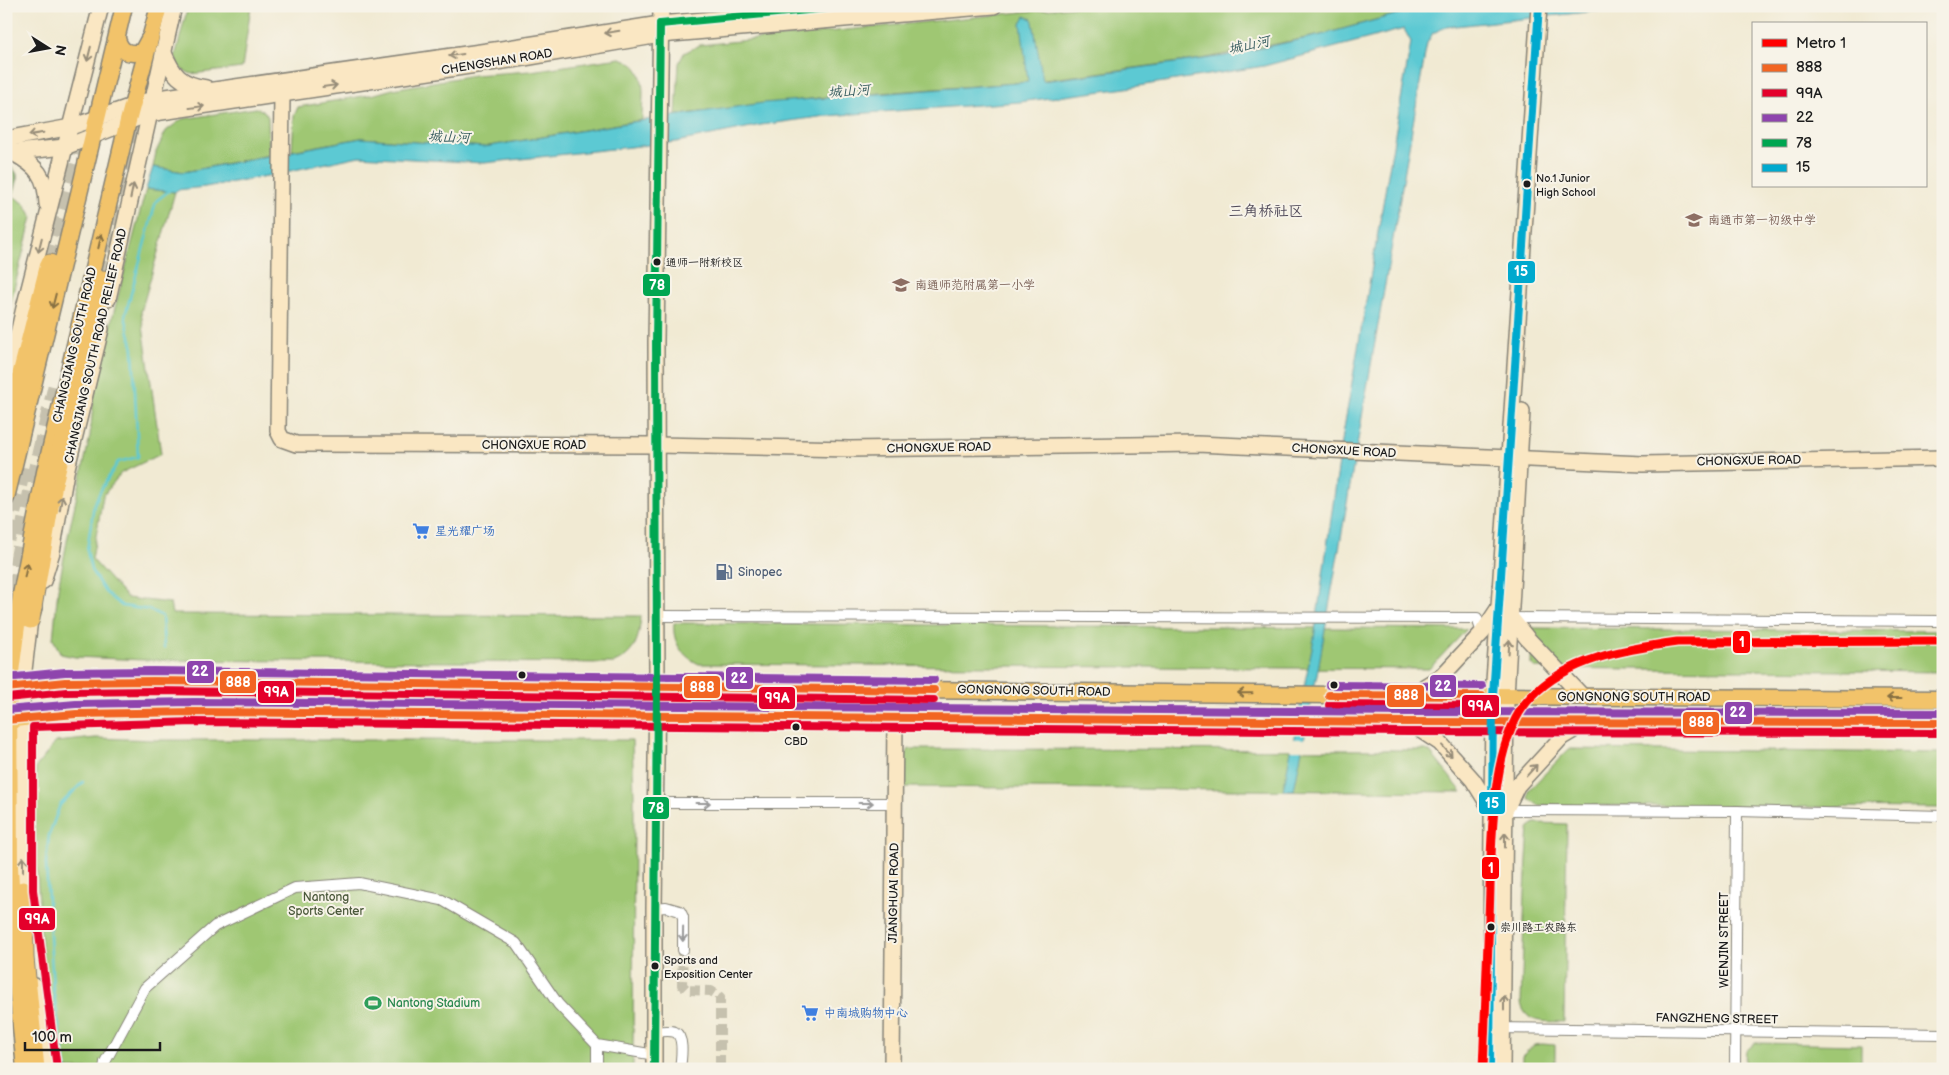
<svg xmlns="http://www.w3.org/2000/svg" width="1949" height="1075" font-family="'Balsamiq Sans','LXGW WenKai TC',sans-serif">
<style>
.green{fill:#9fc773;stroke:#5e7248}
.forest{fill:#7fac65;stroke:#4e6440}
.water{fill:#5cc9d3;stroke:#3c7278}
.pier{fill:#f1ead3}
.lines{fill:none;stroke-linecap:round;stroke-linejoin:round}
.stream{stroke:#5cc9d3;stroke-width:2.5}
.street-tunnel{stroke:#c6c1ae;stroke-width:10;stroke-dasharray:10 5;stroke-linecap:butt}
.highway-tunnel{stroke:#c6c1ae;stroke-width:19;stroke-dasharray:19 9;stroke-linecap:butt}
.street-casing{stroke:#868378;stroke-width:12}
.secondary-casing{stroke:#868378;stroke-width:18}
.primary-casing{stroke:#868378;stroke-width:19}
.highway-casing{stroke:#868378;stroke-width:21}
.street{stroke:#fff;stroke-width:10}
.secondary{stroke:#fae7c3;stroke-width:15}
.primary{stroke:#f2c36a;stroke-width:16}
.highway{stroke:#f2c36a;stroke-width:19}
.bus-1-casing{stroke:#f7f3e8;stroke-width:11}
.bus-2-casing{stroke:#f7f3e8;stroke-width:11}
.bus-3-casing{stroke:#f7f3e8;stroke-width:11}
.bus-4-casing{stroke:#f7f3e8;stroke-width:11}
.bus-5-casing{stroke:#f7f3e8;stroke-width:11}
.bus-1{stroke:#f26522;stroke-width:8}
.bus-2{stroke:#e4002b;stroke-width:8}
.bus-3{stroke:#8e44ad;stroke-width:8}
.bus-4{stroke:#00a651;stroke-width:8}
.bus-5{stroke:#00a9ce;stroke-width:8}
.metro-1-casing{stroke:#f7f3e8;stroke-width:12}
.metro-1{stroke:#f00;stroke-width:9}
.oneway{stroke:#968c78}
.oneway2{stroke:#877043}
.oneway3{stroke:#999}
.bus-dot{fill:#1c1c1c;stroke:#f7f3e8;stroke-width:2}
.labels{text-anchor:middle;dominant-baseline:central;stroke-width:4;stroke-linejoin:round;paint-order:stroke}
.bus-label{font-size:11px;fill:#1c1c1c;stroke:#f7f3e8;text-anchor:start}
.street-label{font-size:12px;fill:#1c1c1c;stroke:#f7f3e8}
.education-label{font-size:12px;fill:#785e54;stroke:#f7f3e8;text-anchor:start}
.shop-label{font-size:12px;fill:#366cbe;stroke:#f7f3e8;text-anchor:start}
.service-label{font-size:12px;fill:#4e5e75;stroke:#f7f3e8;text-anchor:start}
.park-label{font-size:12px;fill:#4a583a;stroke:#f7f3e8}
.leisure-label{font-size:12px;fill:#27864d;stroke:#f7f3e8;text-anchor:start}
.water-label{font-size:14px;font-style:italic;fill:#32595c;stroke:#f7f3e8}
.quarter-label{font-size:15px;fill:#514b5a;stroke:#f7f3e8}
.line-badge{stroke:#f7f3e8;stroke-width:2}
.badge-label{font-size:14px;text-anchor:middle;font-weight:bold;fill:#fff}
</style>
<rect width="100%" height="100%" fill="#f7f3e8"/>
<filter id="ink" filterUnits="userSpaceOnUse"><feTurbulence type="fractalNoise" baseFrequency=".02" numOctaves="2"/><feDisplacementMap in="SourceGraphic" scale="10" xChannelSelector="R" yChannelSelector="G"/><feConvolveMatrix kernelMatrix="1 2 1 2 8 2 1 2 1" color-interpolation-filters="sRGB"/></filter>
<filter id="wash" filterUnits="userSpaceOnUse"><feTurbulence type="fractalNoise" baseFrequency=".0096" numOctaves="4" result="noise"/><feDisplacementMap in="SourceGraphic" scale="20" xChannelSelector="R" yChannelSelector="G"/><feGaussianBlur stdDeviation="1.12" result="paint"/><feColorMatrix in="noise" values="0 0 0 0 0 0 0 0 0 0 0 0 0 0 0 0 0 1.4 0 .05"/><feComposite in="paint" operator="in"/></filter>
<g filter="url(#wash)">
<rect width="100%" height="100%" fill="#f1ead3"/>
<g class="green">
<path d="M 188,6 L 251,6 L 242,68 L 191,74 L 179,68 L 175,57 Z"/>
<path d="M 1081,6 L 1443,6 L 1412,10 L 1321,35 L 1202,59 L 1029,82 L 827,97 L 676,115 L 679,63 L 684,53 L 700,45 Z"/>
<path d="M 620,58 C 650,66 642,96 642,120 L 484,147 L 361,138 L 292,151 L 294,116 L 298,107 L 375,94 L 393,89 L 474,75 L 531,71 Z"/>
<path d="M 256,108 L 264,111 L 268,117 L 269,155 L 184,172 L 153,167 L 156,152 L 166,131 L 182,119 Z"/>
<path d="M 6,167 L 11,167 C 22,175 16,185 13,196 L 25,204 L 32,217 L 6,321 Z"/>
<path d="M 146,189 L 175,192 L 141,312 L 161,454 L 121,473 L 103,496 L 92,559 L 127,598 L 170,603 L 172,614 L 641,616 C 639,638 636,654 614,663 L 145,660 L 75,657 L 61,654 L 53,639 L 58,589 L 68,536 L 90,436 L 95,384 Z"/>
<path d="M 674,623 L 1467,629 L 1429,669 L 699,664 C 682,656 672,642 674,623 Z"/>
<path d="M 1532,628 L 1943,631 L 1943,672 L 1536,668 L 1531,664 Z"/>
<path d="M 96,738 L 155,740 L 632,740 L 634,795 L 633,1069 L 56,1069 L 43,971 L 34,819 L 36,767 L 56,742 Z"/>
<path d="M 909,749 L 1426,750 L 1430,752 L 1462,792 L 904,787 L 905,756 Z"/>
<path d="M 1569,749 L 1943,753 L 1943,808 L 1538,805 L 1528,798 L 1529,790 Z"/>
<path d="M 1535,823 L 1567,824 L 1564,1022 C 1545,1021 1526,1025 1521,1003 L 1525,891 L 1529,827 Z"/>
<path d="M 1755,1043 L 1861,1045 L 1861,1069 L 1744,1069 L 1746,1051 Z"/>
<path d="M 1542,1044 L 1555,1045 L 1555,1069 L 1522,1069 L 1522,1056 L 1534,1045 Z"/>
</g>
<path class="forest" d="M 6,167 L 11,167 L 17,174 L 15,188 L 6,189 Z"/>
<path class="water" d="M 1443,6 L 1644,6 L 1446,27 L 1433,33 L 1427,43 L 1319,664 L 1294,790 L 1283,790 L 1314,638 L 1343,434 L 1411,42 L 1404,29 L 1264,66 L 1126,88 L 1019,102 L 826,116 L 761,125 L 676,142 L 484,163 L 359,156 L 267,176 L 205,187 L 177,190 L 175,192 L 146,189 L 153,167 L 184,172 L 361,138 L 484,147 L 632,122 L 763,103 L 1028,82 L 1021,23 L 1025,16 L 1032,19 L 1033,22 L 1043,81 L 1225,56 L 1321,35 L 1412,10 Z"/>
<path class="pier" d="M 1291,739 L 1305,739 L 1304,750 L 1290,750 Z"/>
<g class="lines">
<g class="stream">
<path d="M 164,648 L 162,616 L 150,610 L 122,606 L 105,592 L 91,570 L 87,550 L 94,504 L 102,488 L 118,462 L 138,457 L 133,349 L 125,316 L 156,201 L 170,190"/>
<path d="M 66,1069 L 53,989 L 46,863 L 49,835 L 60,805 L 83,782"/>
</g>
</g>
</g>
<g filter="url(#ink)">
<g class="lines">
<path class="street-tunnel" d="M 683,950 L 682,985 L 687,990 L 711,991 L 720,997 L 720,1069"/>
<g class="highway-tunnel">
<path d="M 50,264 L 88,126"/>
<path d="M 103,280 L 135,139 L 140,103"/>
<path d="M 6,540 L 23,460"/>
<path d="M 6,649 C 16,560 36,473 57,387"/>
</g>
<g class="street-casing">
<g id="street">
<path d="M 657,616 L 1477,618 L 1482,633"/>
<path d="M 1511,618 L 1943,621"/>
<path d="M 655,803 L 896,803"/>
<path d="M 1505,810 L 1737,811 L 1943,816"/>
<path d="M 654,908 L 666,907 L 680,911 L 683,917 L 683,950"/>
<path d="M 1496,1028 L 1943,1034"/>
<path d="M 654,1031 C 660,1032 670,1030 675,1032 C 685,1037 681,1060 680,1069"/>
<path d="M 597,1045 L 597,1069"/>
<path d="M 104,1069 L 105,1062 L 145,988 L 215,926 L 295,888 L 359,883 L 442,900 L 516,943 L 558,1004 L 597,1045 L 655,1055"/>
<path d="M 1735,1069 L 1737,811"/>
</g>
</g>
<g class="secondary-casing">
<g id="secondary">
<path d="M 163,51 C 173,75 180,84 206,88"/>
<path d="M 282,94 L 278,431 L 282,439 L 296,444 L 657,445 L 849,449 L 1197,444 L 1643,464 L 1943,458"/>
<path d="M 6,139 L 71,127 L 152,99 L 521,46 L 660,24 L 852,6"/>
<path d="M 6,153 L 65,147 L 148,114 L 524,58 L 660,35 L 994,6"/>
<path d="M 13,153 C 37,166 46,176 47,204"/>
<path d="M 108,299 L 174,6"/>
<path d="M 6,386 L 24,308 L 101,6"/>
<path d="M 43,581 L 52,552 L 66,472 L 101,329"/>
<path d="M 1511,618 L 1527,638 L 1583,697"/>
<path d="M 1411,695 L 1442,676 L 1482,633 L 1498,609"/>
<path d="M 1408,722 L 1440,743 L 1473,780 L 1491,809"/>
<path d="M 1507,807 L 1517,786 L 1562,737 L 1586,723"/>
<path d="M 24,901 L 22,687 L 30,619 L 34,608"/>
<path d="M 35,986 L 47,1069"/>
<path d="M 654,1069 L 654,908 L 657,687 L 656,342 L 661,6"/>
<path d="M 892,1069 L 895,717"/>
<path d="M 1490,1069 L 1493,696 L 1539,6"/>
<path d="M 1502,1069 L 1506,696 L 1522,411"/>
</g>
</g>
<g class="primary-casing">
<g id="primary">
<path d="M 117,39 C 121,52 128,55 142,52 L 149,39"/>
<path d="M 6,498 L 124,6"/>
<path d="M 6,688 L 65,682 L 153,681 L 1332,695 L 1943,699"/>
<path d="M 6,720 C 68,711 132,713 194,712 L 1408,722 L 1943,723"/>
<path d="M 25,1069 L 16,973 L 10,867 L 9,687 L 21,595 L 45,472 L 128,121 L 159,6"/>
</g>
</g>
<g class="highway-casing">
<g id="highway">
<path d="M 6,437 L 50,264"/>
<path d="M 30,619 L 53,483 L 103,280"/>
<path d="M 23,891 L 24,958 L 35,1069"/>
</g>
</g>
<use href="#street" class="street"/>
<use href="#secondary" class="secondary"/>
<use href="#primary" class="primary"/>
<use href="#highway" class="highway"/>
<g class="bus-1-casing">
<g id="bus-1">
<path d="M 6,688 L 65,682 L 153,681 L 934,690"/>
<path d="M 1329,695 L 1482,696"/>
<path d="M 6,720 L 76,714 L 194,712 L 1408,722 L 1943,723"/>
</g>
</g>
<g class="bus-2-casing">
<g id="bus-2">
<path d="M 7,698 L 66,692 L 153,691 L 934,700"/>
<path d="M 1329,705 L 1482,706"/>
<path d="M 57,1068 L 33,890 L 33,727 L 194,722 L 1408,732 L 1943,733"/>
</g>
</g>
<g class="bus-3-casing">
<g id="bus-3">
<path d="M 6,678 L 65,672 L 153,671 L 934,680"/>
<path d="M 1329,685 L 1482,686"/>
<path d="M 6,710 L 76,704 L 194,702 L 1408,712 L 1943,713"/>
</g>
</g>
<g class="bus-4-casing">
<g id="bus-4">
<path d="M 660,24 L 849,6"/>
<path d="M 654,1069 L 657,687 L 656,342 L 660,24"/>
</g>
</g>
<g class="bus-5-casing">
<path id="bus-5" d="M 1490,1069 L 1493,696 L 1539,6"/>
</g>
<use href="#bus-1" class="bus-1"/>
<use href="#bus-2" class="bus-2"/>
<use href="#bus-3" class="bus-3"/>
<use href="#bus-4" class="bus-4"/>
<use href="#bus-5" class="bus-5"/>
<g class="metro-1-casing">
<path id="metro-1" d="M 1483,1069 C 1485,1018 1487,968 1489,917 C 1492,857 1487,742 1531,697 C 1568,658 1626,649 1677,642 L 1943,641"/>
</g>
<use href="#metro-1" class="metro-1"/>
</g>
<defs><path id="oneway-shaft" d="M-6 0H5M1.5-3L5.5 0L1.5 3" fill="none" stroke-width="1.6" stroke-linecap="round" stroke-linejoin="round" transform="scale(1.25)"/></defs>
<g class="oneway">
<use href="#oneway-shaft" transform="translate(612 32) rotate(171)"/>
<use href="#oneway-shaft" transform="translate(89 54) rotate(104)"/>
<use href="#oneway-shaft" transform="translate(456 55) rotate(172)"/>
<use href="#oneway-shaft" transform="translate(330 86) rotate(-8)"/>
<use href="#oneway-shaft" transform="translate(197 107) rotate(-8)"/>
<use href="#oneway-shaft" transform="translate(36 134) rotate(170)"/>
<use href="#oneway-shaft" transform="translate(132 191) rotate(-78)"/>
<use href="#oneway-shaft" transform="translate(40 245) rotate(104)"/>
<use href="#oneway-shaft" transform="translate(61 503) rotate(-80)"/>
<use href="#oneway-shaft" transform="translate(1509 647) rotate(-87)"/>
<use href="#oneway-shaft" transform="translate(1447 751) rotate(48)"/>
<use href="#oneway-shaft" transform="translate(1532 770) rotate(-48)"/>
<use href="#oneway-shaft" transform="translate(1505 840) rotate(-90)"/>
<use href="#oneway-shaft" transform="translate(23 864) rotate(-90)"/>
<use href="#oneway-shaft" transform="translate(1504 1003) rotate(-90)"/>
</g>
<g class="oneway2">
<use href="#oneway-shaft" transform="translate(100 241) rotate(-77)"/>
<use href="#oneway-shaft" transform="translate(54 301) rotate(104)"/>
<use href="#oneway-shaft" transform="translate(26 570) rotate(-79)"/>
<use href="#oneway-shaft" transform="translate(1245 693) rotate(-179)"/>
<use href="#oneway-shaft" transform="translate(1894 698) rotate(-180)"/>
</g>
<g class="oneway3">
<use href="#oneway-shaft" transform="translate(703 803)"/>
<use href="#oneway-shaft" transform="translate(866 803)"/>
<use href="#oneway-shaft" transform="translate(683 934) rotate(91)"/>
</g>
</g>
<defs>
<g id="school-bare" transform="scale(1.35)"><path d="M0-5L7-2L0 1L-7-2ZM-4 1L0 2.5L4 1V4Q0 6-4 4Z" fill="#8d6e63" stroke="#f7f3e8" stroke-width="2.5" paint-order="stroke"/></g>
<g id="supermarket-bare" transform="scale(1.35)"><path d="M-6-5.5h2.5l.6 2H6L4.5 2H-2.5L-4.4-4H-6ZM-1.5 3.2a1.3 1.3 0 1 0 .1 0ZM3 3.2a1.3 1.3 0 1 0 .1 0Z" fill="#3f7fe0" stroke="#f7f3e8" stroke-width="2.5" paint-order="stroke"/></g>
<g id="fuel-bare" transform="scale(1.35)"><path d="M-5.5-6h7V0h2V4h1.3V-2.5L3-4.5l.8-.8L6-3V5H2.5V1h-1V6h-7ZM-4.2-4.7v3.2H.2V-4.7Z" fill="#5c6f8a" stroke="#f7f3e8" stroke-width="2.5" paint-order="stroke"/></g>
<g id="stadium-bare" transform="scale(1.35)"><path d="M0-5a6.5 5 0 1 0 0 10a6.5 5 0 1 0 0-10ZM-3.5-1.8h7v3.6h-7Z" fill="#2e9e5b" stroke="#f7f3e8" stroke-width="2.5" paint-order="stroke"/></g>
</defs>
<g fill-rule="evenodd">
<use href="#school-bare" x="1694" y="220"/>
<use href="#school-bare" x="901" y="285"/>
<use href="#supermarket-bare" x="421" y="531"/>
<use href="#fuel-bare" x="724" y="572"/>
<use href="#stadium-bare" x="373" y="1003"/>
<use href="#supermarket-bare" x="810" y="1013"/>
</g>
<g class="bus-dot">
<circle cx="1527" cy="184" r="4.5"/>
<circle cx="657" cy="262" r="4.5"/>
<circle cx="522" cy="675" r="4.5"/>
<circle cx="1334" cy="685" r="4.5"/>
<circle cx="796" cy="727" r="4.5"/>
<circle cx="1491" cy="927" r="4.5"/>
<circle cx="655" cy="966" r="4.5"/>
</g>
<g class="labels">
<g class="bus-label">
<text x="1536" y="178">No.1 Junior<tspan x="1536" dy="14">High School</tspan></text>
<text x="666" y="262">通师一附新校区</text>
<text x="796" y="741" text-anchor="middle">CBD</text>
<text x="1500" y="927">崇川路工农路东</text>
<text x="664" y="960">Sports and<tspan x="664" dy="14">Exposition Center</tspan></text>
</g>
<g class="street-label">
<text transform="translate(497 62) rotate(-9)">CHENGSHAN ROAD</text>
<text transform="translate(75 345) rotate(-77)">CHANGJIANG SOUTH ROAD</text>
<text transform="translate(96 346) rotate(-77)">CHANGJIANG SOUTH ROAD RELIEF ROAD</text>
<text x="534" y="445">CHONGXUE ROAD</text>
<text transform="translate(939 448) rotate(-1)">CHONGXUE ROAD</text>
<text transform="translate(1344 451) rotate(3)">CHONGXUE ROAD</text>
<text transform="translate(1749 461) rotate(-1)">CHONGXUE ROAD</text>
<text transform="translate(1034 691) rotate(1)">GONGNONG SOUTH ROAD</text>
<text x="1634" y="697">GONGNONG SOUTH ROAD</text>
<text transform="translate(894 893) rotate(-89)">JIANGHUAI ROAD</text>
<text transform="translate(1724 940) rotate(-90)">WENJIN STREET</text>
<text transform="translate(1717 1019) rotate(1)">FANGZHENG STREET</text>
</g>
<g class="education-label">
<text x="1708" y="220">南通市第一初级中学</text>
<text x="915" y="285">南通师范附属第一小学</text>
</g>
<g class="shop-label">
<text x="435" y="531">星光耀广场</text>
<text x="824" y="1013">中南城购物中心</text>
</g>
<g class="service-label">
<text x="738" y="572">Sinopec</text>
</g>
<g class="park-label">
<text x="326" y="897">Nantong<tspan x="326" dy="14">Sports Center</tspan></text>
</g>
<g class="leisure-label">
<text x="387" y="1003">Nantong Stadium</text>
</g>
<g class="water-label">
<text transform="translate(1249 45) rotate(-12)">城山河</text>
<text transform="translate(849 91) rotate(-4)">城山河</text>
<text transform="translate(449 137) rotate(3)">城山河</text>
</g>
<g class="quarter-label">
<text x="1266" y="211">三角桥社区</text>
</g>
</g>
<g class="line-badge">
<rect x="1507" y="260" width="29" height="24" rx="5" fill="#00a9ce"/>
<rect x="642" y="273" width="29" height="24" rx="5" fill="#00a651"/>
<rect x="1732" y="630" width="19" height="24" rx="5" fill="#f00"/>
<rect x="186" y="660" width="29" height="24" rx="5" fill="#8e44ad"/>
<rect x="725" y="666" width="29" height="24" rx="5" fill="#8e44ad"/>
<rect x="219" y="670" width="38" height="24" rx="5" fill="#f26522"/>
<rect x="1429" y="674" width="28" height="24" rx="5" fill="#8e44ad"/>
<rect x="683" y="675" width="38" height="24" rx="5" fill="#f26522"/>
<rect x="257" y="680" width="38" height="24" rx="5" fill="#e4002b"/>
<rect x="1386" y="684" width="39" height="24" rx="5" fill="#f26522"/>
<rect x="758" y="686" width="38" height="24" rx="5" fill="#e4002b"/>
<rect x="1461" y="694" width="39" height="24" rx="5" fill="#e4002b"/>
<rect x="1724" y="701" width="29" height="24" rx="5" fill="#8e44ad"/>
<rect x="1682" y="711" width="38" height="24" rx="5" fill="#f26522"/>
<rect x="1478" y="791" width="28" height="24" rx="5" fill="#00a9ce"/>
<rect x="642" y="796" width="28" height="24" rx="5" fill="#00a651"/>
<rect x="1481" y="856" width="19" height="24" rx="5" fill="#f00"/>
<rect x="18" y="907" width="38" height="24" rx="5" fill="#e4002b"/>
</g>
<g class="badge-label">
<text x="1521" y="276">15</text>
<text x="657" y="290">78</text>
<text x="1742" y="647">1</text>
<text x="200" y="676">22</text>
<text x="739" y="683">22</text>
<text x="238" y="687">888</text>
<text x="1443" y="691">22</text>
<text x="702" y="692">888</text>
<text x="276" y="697">99A</text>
<text x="1406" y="700">888</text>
<text x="777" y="703">99A</text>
<text x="1480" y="711">99A</text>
<text x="1738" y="717">22</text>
<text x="1701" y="727">888</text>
<text x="1492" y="808">15</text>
<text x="656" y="813">78</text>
<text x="1491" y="873">1</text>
<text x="37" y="924">99A</text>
</g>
<rect width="1949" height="1075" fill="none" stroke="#f7f3e8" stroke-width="25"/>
<rect x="1752" y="22" width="175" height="165" fill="#f7f3e8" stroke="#9f9d96"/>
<rect x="1762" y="39" width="25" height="8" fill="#ff0000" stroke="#9f9d96"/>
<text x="1796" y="48" font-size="15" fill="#1c1c1c">Metro 1</text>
<rect x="1762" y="64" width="25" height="8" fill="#f26522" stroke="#9f9d96"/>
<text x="1796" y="72" font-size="15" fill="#1c1c1c">888</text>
<rect x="1762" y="89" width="25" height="8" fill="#e4002b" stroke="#9f9d96"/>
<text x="1796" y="98" font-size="15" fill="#1c1c1c">99A</text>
<rect x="1762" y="114" width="25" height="8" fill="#8e44ad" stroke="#9f9d96"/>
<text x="1796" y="122" font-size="15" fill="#1c1c1c">22</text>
<rect x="1762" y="139" width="25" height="8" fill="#00a651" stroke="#9f9d96"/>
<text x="1796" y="148" font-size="15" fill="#1c1c1c">78</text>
<rect x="1762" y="164" width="25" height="8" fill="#00a9ce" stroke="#9f9d96"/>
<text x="1796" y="172" font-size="15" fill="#1c1c1c">15</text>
<g transform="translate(48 48) rotate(101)" stroke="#f7f3e8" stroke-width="4" paint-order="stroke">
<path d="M0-4L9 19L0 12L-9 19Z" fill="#1c1c1c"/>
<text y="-8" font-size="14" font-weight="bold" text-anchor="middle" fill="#1c1c1c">N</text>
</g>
<path d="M25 1042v8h135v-8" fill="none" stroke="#1c1c1c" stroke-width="2.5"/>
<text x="32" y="1042" font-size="15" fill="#1c1c1c" stroke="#f7f3e8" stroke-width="4" paint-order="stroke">100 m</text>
</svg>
